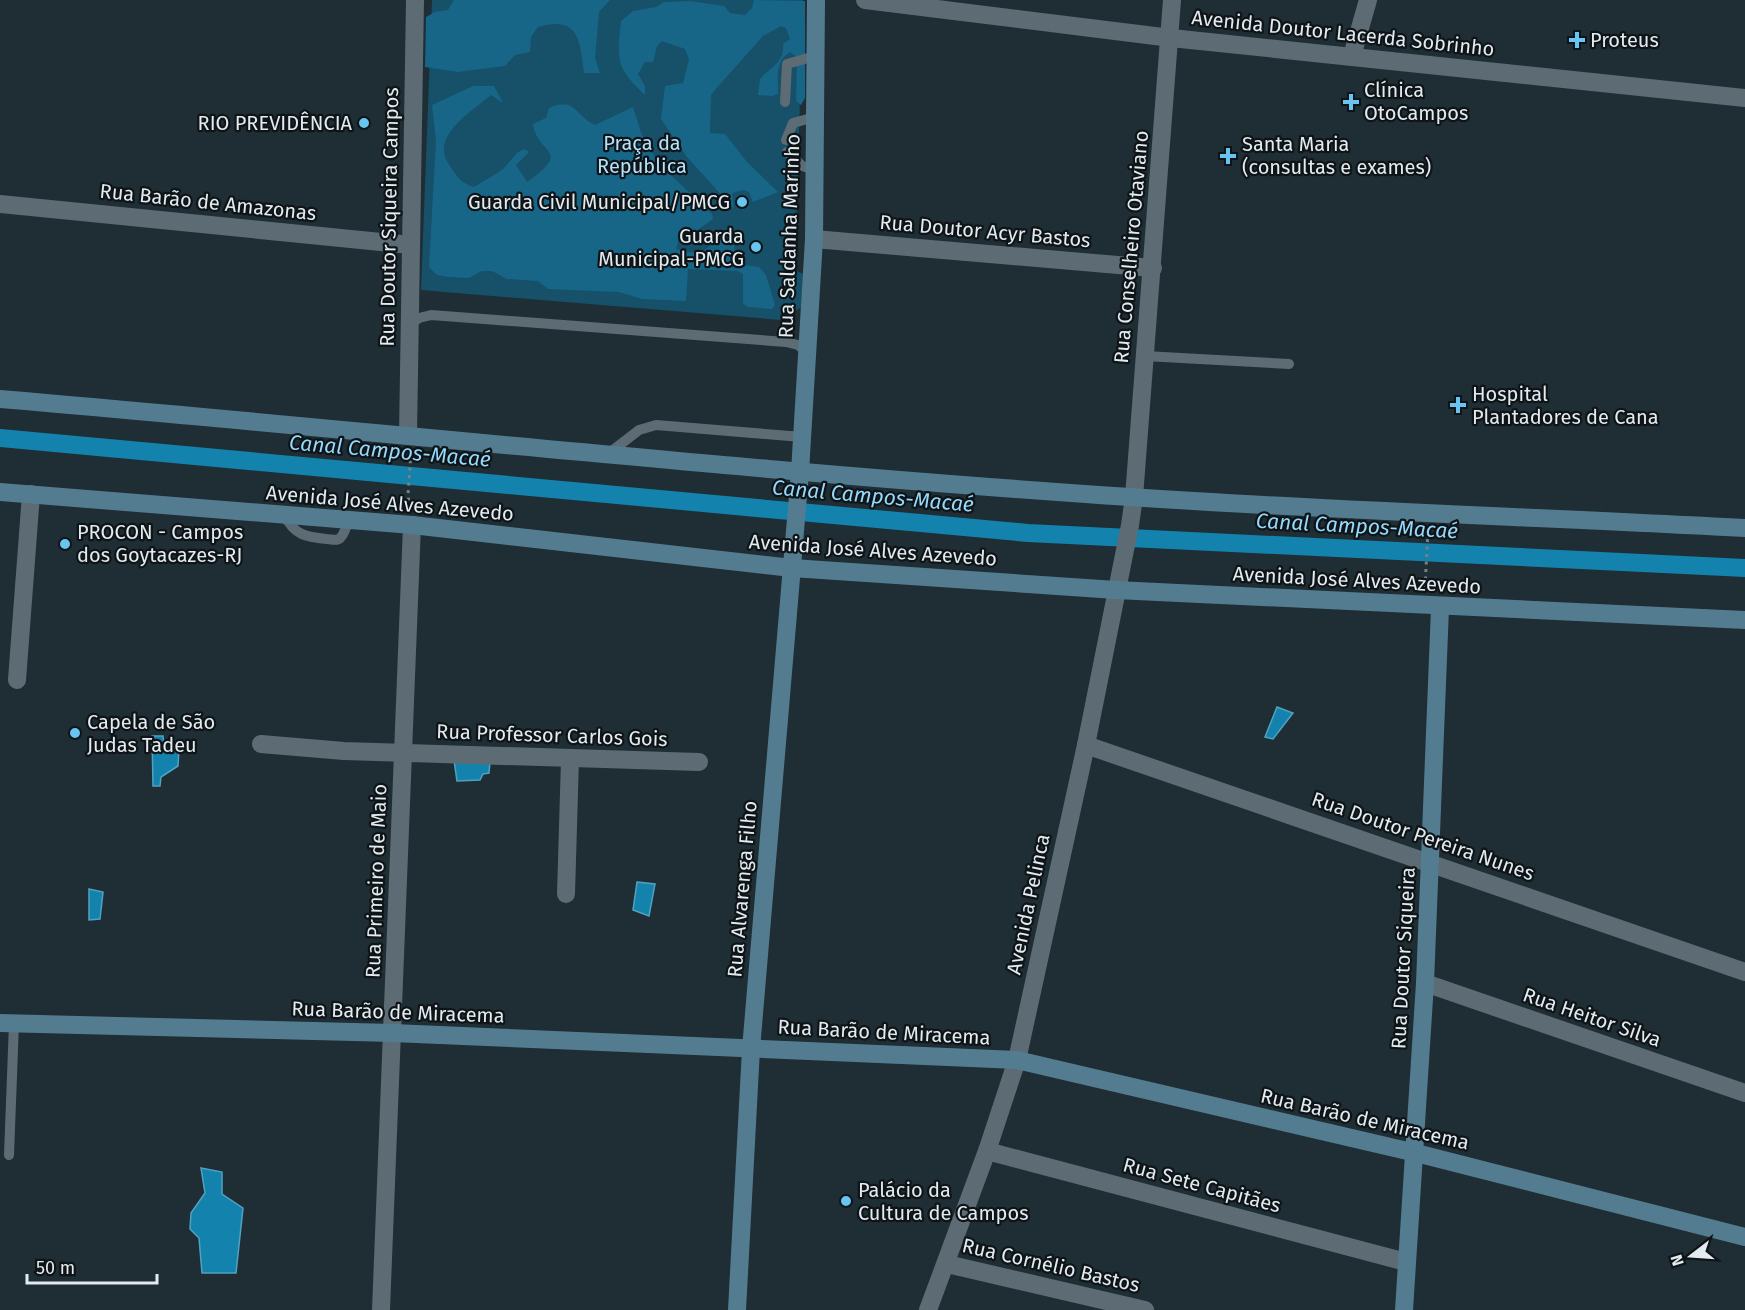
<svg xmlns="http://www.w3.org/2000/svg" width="1745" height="1310" font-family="'Fira Sans',sans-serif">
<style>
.green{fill:#165069}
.forest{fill:#176687}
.water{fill:#1382ad;stroke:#51a2c1;stroke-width:1.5}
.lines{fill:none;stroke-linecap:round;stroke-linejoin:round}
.canal{stroke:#1382ad;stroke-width:18}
.path{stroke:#758187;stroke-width:3;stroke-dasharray:3 4.5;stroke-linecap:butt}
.service{stroke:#5d6b74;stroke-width:10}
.minor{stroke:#5d6b74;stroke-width:18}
.secondary{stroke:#547c90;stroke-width:18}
.poi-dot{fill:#68c4f0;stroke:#0e1417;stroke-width:2}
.labels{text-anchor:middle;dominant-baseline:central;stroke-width:4.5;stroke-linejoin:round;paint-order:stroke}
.street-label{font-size:20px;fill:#e2ebef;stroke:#0e1417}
.poi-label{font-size:20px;fill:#e2ebef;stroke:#0e1417;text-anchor:start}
.park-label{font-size:20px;fill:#b5e1f9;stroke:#0e1417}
.water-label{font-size:21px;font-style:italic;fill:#95dafd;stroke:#0e1417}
</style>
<rect width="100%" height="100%" fill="#1f2d34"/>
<path class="green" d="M 432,0 L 803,0 L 795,270 L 803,274 L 801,307 L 793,313 L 793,321 L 421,290 Z"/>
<g class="forest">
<path d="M 454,0 L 610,0 L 599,12 L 595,58 L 600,73 L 584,73 C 580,41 579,15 538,27 L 531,37 L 530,52 L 515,55 L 505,66 L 458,72 L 425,67 L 426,17 L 435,12 L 448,10 Z"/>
<path d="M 754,0 L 805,1 L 805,98 L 801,105 L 796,101 L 797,57 L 790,52 C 775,61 778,78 778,94 L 772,96 L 758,95 L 760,79 C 771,67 785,62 783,44 L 790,39 L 786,28 L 781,26 L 763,36 L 715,90 L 711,95 L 710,133 L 725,134 L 747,162 L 778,192 L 753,202 L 749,192 L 744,190 L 732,193 L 734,209 L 687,157 L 661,119 L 665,86 L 683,83 L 689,59 L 685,49 L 662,41 L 657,46 L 653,62 L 645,62 L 638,74 L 645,86 L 645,95 C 615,67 617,59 621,21 L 633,11 L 656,7 L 664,2 L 690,1 L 724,6 L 730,13 L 745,15 L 752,8 Z"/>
<path d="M 473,86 L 494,86 L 503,103 L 491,95 C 471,112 428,137 450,166 C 457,177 461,183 474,187 L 502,170 L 518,152 L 525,149 L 529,152 L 516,165 L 527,182 C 574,149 537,155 533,124 L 546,118 L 549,108 C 576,96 575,116 595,125 L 633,107 L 642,135 L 659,164 L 712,214 L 713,219 L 688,237 L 679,237 L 676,249 L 699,254 L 720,239 L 733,238 L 737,264 L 759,267 L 766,275 L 775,305 L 772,309 L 748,307 L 743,304 L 743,274 L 737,271 L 688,269 L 686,301 L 642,299 L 619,292 L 548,289 L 538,281 L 507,279 L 492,271 L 482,271 L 469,278 L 448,277 L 437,275 L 429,267 L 436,141 L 432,105 Z"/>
</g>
<g class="water">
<path d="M 1277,707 L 1293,713 L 1273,739 L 1265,737 Z"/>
<path d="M 152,736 L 163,736 L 164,745 L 169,749 L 179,749 L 178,766 L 161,777 L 160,786 L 153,786 Z"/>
<path d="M 454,760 L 490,762 L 489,773 L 483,774 L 480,780 L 457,781 Z"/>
<path d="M 637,882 L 655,884 L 649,916 L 633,910 Z"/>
<path d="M 89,889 L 103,892 L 100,919 L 89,920 Z"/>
<path d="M 201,1168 L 222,1172 L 222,1194 L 243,1208 L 236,1273 L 202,1273 L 199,1238 L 190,1229 L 191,1213 L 205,1193 Z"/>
</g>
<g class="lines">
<path class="canal" d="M 0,438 L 1028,533 L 1745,568"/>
<g class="path">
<path d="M 410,508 L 408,495 L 411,452"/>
<path d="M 1425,587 L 1428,531"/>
</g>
<g class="service">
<path d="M 785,102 L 787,64 L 815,56"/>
<path d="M 786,140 L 793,123 L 815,117"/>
<path d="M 787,152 L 802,166 L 815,170"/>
<path d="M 410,324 L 419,318 L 431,315 L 786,342 L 798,345 L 807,352"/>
<path d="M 1145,356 L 1289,364"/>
<path d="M 608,454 L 639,430 L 656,425 L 802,437"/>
<path d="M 285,516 C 295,536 307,537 327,539 C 332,539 338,542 341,537 C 345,533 346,525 350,520"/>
<path d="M 9,1155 L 14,1023"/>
</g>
<g class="minor">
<path d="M 865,0 L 1171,38 L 1745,98"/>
<path d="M 1352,56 L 1368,0"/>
<path d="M 0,204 L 411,245"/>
<path d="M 814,239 L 1153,268"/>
<path d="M 408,434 L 415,0"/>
<path d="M 17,680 L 31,494"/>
<path d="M 261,744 L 344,751 L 699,762"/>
<path d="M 1086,745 L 1745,972"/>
<path d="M 566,894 L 570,759"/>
<path d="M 1425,983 L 1745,1093"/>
<path d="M 987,1151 L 1406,1262"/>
<path d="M 947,1264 L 1145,1310"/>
<path d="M 381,1310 L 412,525"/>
<path d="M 928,1310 L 987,1151 L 1017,1060 L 1086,745 L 1130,525 L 1134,497 L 1172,0"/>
</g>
<g class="secondary">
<path d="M 0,399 C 377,431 753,472 1130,497 C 1335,511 1540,517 1745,528"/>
<path d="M 0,492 L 412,525 L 792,568 L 1116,590 L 1745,620"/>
<path d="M 0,1023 L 393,1033 L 1017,1060 L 1416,1153 L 1745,1237"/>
<path d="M 737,1310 L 751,1049 L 800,472 L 814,239 L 816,0"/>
<path d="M 1404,1310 L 1425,983 L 1440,608"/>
</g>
</g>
<g class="poi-dot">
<path d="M1574 31h6v6h6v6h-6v6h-6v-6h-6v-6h6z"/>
<path d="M1348 93h6v6h6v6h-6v6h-6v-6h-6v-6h6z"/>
<circle cx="364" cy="123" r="6"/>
<path d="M1225 147h6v6h6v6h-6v6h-6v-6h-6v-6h6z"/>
<circle cx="742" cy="202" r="6"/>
<circle cx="756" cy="247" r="6"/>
<path d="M1455 396h6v6h6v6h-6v6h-6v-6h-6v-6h6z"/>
<circle cx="65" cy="544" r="6"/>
<circle cx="75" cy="733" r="6"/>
<circle cx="846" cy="1201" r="6"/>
</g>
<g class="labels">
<g class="street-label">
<text transform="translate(1343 33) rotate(6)">Avenida Doutor Lacerda Sobrinho</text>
<text transform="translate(208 202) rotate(6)">Rua Barão de Amazonas</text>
<text transform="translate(389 217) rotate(-89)">Rua Doutor Siqueira Campos</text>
<text transform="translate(985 231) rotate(5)">Rua Doutor Acyr Bastos</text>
<text transform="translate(789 236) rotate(-88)">Rua Saldanha Marinho</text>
<text transform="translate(1131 247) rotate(-85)">Rua Conselheiro Otaviano</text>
<text transform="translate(390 503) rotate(5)">Avenida José Alves Azevedo</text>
<text transform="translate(873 550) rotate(4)">Avenida José Alves Azevedo</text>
<text transform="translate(1357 580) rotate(3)">Avenida José Alves Azevedo</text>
<text transform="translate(552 735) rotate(2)">Rua Professor Carlos Gois</text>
<text transform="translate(1423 836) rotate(19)">Rua Doutor Pereira Nunes</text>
<text transform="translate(376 881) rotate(-88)">Rua Primeiro de Maio</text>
<text transform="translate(742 889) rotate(-85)">Rua Alvarenga Filho</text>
<text transform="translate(1028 904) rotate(-78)">Avenida Pelinca</text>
<text transform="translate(1403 958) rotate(-87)">Rua Doutor Siqueira</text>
<text transform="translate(398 1012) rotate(2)">Rua Barão de Miracema</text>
<text transform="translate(1592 1017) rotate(19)">Rua Heitor Silva</text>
<text transform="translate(884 1032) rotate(3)">Rua Barão de Miracema</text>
<text transform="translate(1365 1119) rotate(13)">Rua Barão de Miracema</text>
<text transform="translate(1202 1185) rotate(15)">Rua Sete Capitães</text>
<text transform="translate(1051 1265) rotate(13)">Rua Cornélio Bastos</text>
</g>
<g class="poi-label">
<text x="1590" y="40">Proteus</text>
<text x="1364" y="90">Clínica<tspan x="1364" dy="23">OtoCampos</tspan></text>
<text x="352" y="123" text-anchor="end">RIO PREVIDÊNCIA</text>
<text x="1242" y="144">Santa Maria<tspan x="1242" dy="23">(consultas e exames)</tspan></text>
<text x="730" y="202" text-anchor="end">Guarda Civil Municipal/PMCG</text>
<text x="744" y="236" text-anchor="end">Guarda<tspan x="744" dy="23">Municipal-PMCG</tspan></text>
<text x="1472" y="394">Hospital<tspan x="1472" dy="23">Plantadores de Cana</tspan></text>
<text x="77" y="532">PROCON - Campos<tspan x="77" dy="23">dos Goytacazes-RJ</tspan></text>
<text x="87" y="722">Capela de São<tspan x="87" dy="23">Judas Tadeu</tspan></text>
<text x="858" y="1190">Palácio da<tspan x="858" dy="23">Cultura de Campos</tspan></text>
</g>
<g class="park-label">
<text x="642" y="143">Praça da<tspan x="642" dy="23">República</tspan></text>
</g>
<g class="water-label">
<text transform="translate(390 451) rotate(5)">Canal Campos-Macaé</text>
<text transform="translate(873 496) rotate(5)">Canal Campos-Macaé</text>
<text transform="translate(1357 526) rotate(3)">Canal Campos-Macaé</text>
</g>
</g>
<g transform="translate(1691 1256) rotate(253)" stroke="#0e1417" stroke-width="4.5" paint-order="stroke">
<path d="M0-4.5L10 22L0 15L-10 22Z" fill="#e2ebef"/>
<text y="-9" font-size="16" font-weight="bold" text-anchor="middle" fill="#e2ebef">N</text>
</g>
<path d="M27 1274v9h130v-9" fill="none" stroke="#e2ebef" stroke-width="3"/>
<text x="36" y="1274" font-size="18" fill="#e2ebef" stroke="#0e1417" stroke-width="4.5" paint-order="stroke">50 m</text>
</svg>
